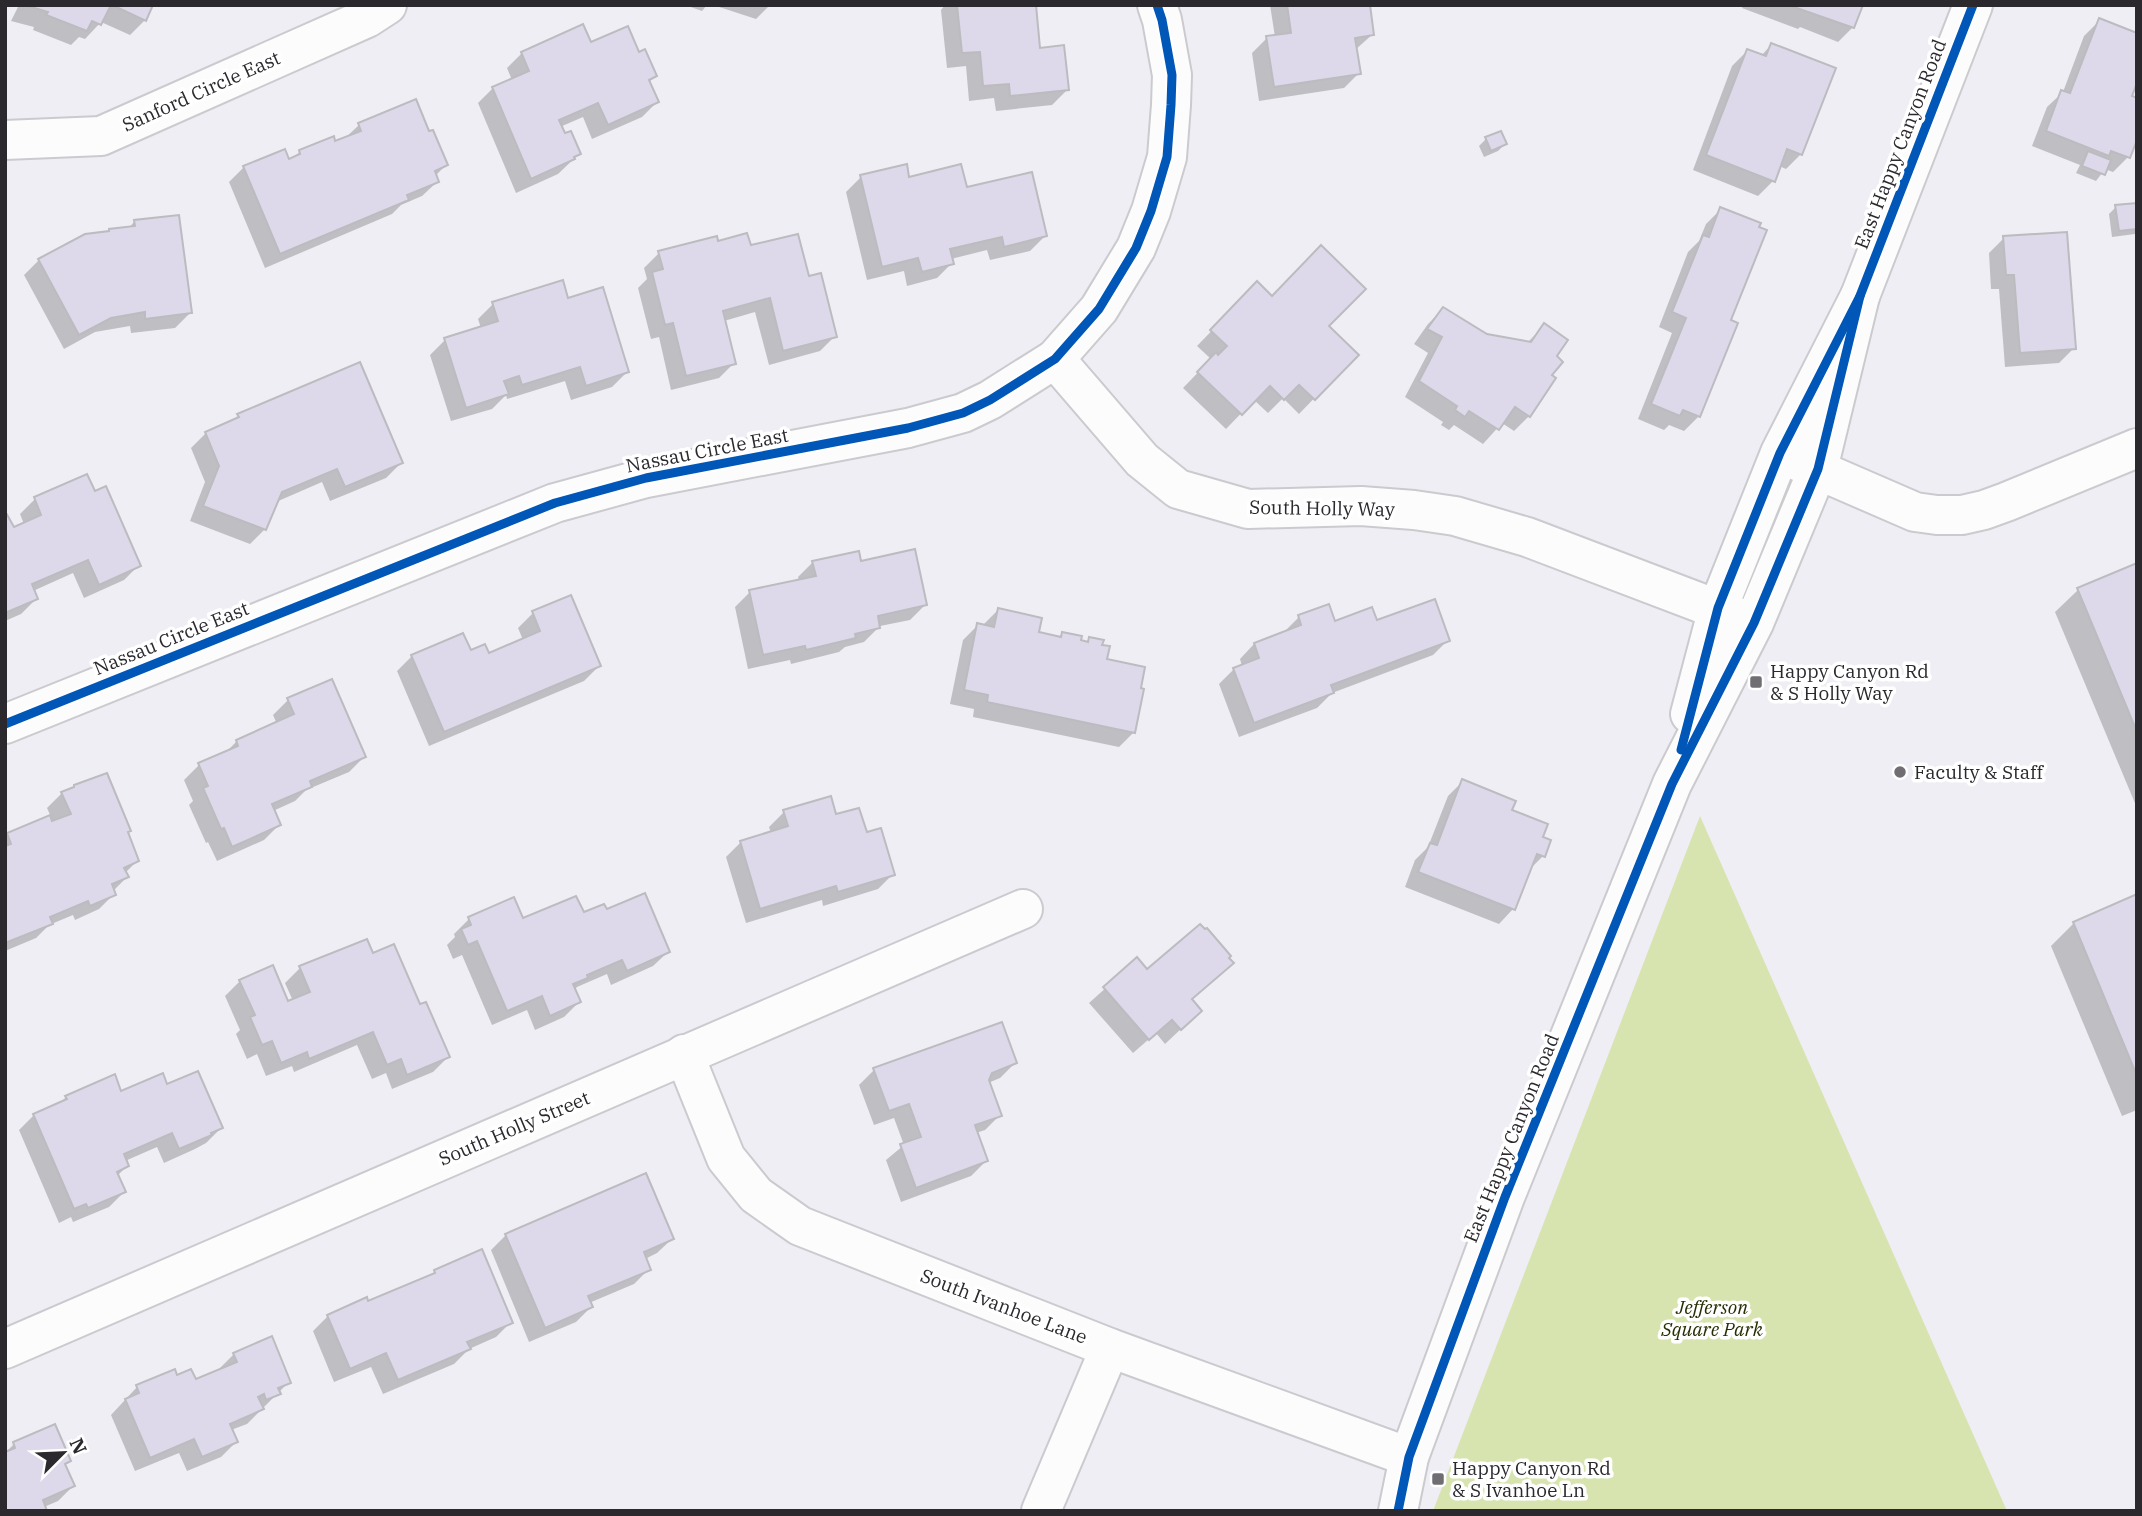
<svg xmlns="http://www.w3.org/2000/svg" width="2142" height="1516" font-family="'IBM Plex Serif',serif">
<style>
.green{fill:#d7e4b0}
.shadow{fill:#0003}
.building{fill:#ddd9ea;stroke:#bcbbbf;stroke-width:2}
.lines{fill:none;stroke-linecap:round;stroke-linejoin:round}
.minor-casing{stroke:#cbcace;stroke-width:42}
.tertiary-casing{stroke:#cbcace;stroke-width:42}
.minor{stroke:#fdfcfd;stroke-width:38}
.tertiary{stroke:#fdfcfd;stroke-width:38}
.cycleway-casing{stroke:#fff;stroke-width:13}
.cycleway{stroke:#0057b8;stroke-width:9}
.poi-dot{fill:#706e73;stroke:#fff;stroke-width:2.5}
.labels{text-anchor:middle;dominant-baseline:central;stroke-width:7;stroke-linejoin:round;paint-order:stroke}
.street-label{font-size:19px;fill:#2b292e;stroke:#fff}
.poi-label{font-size:19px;fill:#2b292e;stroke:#fff;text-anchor:start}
.park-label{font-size:19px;font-style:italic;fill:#262e03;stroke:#fff}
</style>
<rect width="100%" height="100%" fill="#efeef4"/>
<path class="green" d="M 1700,816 L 2007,1511 L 1433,1511 Z"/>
<g class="shadow">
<path d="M 19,5 L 152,5 L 145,20 L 130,35 L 101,22 L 85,39 L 79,37 L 71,45 L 33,30 L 34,27 L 11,21 Z"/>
<path d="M 685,5 L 707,5 L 702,11 Z"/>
<path d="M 713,5 L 770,5 L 756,19 Z"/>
<path d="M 945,5 L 1034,5 L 1039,50 L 1067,90 L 1052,105 L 996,111 L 994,98 L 969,101 L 966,66 L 947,68 L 941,10 Z"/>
<path d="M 1270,5 L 1368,5 L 1373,34 L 1355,50 L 1359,73 L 1344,88 L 1259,101 L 1252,53 L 1267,38 L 1275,37 Z"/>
<path d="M 1743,5 L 1861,5 L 1853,27 L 1838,42 L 1800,27 L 1798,29 L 1742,8 Z"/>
<path d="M 2099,21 L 2137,135 L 2128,157 L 2113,172 L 2105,169 L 2096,181 L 2076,173 L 2080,165 L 2032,146 L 2047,107 L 2063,92 L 2084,36 Z"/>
<path d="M 590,45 L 638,54 L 655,76 L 648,83 L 657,102 L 642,117 L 592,139 L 583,117 L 560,127 L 564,135 L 579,154 L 558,174 L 516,193 L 478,103 L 493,88 L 512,80 L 507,68 L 522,53 Z"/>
<path d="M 1771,45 L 1801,154 L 1786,169 L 1779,166 L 1773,181 L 1758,196 L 1693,170 L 1732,66 L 1747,51 L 1761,56 Z"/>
<path d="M 359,125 L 428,133 L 446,165 L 435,176 L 437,182 L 422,196 L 401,205 L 392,214 L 265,268 L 229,182 L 244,167 L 288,161 L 300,152 L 343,140 Z"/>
<path d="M 1486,139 L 1505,144 L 1498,151 L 1484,157 L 1479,146 Z"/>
<path d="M 861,177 L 908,179 L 965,189 L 1045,236 L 1030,251 L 990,260 L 987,250 L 951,259 L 952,263 L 937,278 L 907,286 L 904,271 L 867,280 L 846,192 Z"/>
<path d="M 2137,204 L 2137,232 L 2135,234 L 2112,237 L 2109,214 L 2116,207 Z"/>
<path d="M 1721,209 L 1757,228 L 1699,416 L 1684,431 L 1669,425 L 1664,430 L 1638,419 L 1672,333 L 1659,327 L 1688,252 L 1699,241 L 1706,224 Z"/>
<path d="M 177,217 L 190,313 L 175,328 L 131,333 L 130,326 L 95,332 L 64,349 L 24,275 L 39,260 L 107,233 L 110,230 L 128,229 L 134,222 Z"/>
<path d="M 2004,238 L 2074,348 L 2059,363 L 2005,367 L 1999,289 L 1991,289 L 1989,253 Z"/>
<path d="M 717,243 L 749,247 L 807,278 L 835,336 L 820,351 L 769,365 L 755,312 L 724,321 L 734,363 L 719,378 L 671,390 L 659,337 L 651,339 L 638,288 L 647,279 L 644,268 L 659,253 Z"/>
<path d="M 1257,284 L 1272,298 L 1327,327 L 1356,355 L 1299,414 L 1283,398 L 1268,413 L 1254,400 L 1226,429 L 1183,388 L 1211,359 L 1197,346 Z"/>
<path d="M 567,300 L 627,372 L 612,387 L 571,400 L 565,381 L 507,399 L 506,395 L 492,409 L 451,421 L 430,355 L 445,340 L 481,328 L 478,319 L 493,304 Z"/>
<path d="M 1443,309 L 1487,335 L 1527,343 L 1544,326 L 1555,357 L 1549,376 L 1529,416 L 1514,431 L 1502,423 L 1483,444 L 1454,425 L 1449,430 L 1441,425 L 1443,422 L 1405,397 L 1428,353 L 1414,344 L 1428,324 Z"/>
<path d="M 359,364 L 401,463 L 386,478 L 330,501 L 322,482 L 276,502 L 265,529 L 250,544 L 190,521 L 205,482 L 191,448 L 206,433 L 231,423 L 238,416 Z"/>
<path d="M 86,476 L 139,565 L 124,580 L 84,598 L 73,573 L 33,591 L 36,599 L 21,614 L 5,621 L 5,513 L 13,529 L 24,524 L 20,514 L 35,499 Z"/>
<path d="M 813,562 L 860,563 L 925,605 L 910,620 L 880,626 L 864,642 L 845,647 L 839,652 L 791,664 L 790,660 L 748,669 L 735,607 L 750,592 L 799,581 L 798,577 Z"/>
<path d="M 2137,564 L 2137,808 L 2055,612 L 2078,590 Z"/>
<path d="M 570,597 L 599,666 L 584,681 L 429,746 L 397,671 L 412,656 L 488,655 L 523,640 L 518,628 L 533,613 Z"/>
<path d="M 998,610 L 1037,634 L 1058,638 L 1062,634 L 1079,642 L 1085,643 L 1089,639 L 1100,646 L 1134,732 L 1119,747 L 973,717 L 974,709 L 950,704 L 963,640 L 978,625 L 982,626 Z"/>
<path d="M 1299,617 L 1334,623 L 1376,622 L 1448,640 L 1433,655 L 1332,693 L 1317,708 L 1239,737 L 1219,684 L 1234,669 L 1242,666 L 1240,659 L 1254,644 L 1284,634 L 1284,632 Z"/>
<path d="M 288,700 L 364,757 L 349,772 L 306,790 L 295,801 L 273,811 L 279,825 L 264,840 L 217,861 L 208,842 L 206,843 L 189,805 L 193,801 L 184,780 L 199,765 L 224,754 L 237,741 L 277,724 L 273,715 Z"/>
<path d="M 1463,781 L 1509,811 L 1540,838 L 1543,856 L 1528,871 L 1513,909 L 1499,924 L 1405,887 L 1415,860 L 1428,847 L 1448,796 Z"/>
<path d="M 75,786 L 126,833 L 137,861 L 125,873 L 127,877 L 113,891 L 114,894 L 99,909 L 75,920 L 73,915 L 49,925 L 36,938 L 5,951 L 5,837 L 51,817 L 47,808 L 62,793 Z"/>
<path d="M 784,812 L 835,817 L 866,835 L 893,874 L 878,889 L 823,906 L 822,900 L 746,923 L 726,857 L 741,842 L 771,833 L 769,827 Z"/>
<path d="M 2137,895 L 2137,1110 L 2122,1116 L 2051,946 L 2074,923 Z"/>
<path d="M 513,900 L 522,921 L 606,912 L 668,952 L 653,966 L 611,985 L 607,974 L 577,987 L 574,990 L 579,1002 L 564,1017 L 535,1030 L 527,1010 L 492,1025 L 462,955 L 453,959 L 447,945 L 455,937 L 454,934 L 469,919 Z"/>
<path d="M 372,955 L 419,1006 L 448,1057 L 433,1072 L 392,1089 L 386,1073 L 372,1079 L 357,1045 L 294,1072 L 292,1066 L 266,1076 L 257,1054 L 247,1059 L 236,1034 L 240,1030 L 225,996 L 240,981 L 287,1003 L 293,1001 L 285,983 L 300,968 Z"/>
<path d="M 1227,958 L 1190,1000 L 1200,1011 L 1165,1044 L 1156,1033 L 1133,1053 L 1089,1003 L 1137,960 L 1147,972 Z"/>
<path d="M 1015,1063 L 1000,1078 L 988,1083 L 1000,1115 L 985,1130 L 976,1133 L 986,1161 L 971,1176 L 901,1202 L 886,1160 L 904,1145 L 894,1118 L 874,1125 L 859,1085 L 874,1070 Z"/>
<path d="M 166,1086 L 221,1128 L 206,1143 L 195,1149 L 164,1163 L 157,1147 L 125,1161 L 127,1166 L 117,1176 L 124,1192 L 109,1207 L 73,1222 L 71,1217 L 59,1223 L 19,1130 L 34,1115 L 59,1105 L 66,1097 L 120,1093 Z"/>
<path d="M 506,1235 L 672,1239 L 657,1253 L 645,1259 L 649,1269 L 634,1284 L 589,1303 L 591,1307 L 576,1322 L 529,1342 L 491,1250 Z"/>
<path d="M 435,1271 L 511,1322 L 496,1337 L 469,1349 L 454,1364 L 383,1394 L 371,1367 L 334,1382 L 313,1331 L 328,1316 L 367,1303 L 429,1278 Z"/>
<path d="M 234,1354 L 289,1382 L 247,1424 L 231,1430 L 236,1442 L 221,1457 L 187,1471 L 179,1453 L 135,1471 L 111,1415 L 137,1387 L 176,1377 L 195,1382 L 220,1371 L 219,1369 Z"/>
<path d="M 14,1444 L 69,1461 L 64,1466 L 73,1486 L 58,1501 L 44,1507 L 5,1453 Z"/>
</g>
<g class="building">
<path d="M 25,5 L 111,5 L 101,25 L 92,21 L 87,31 L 46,15 L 48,12 Z"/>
<path d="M 112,5 L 153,5 L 146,21 Z"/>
<path d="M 957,5 L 1036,5 L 1040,48 L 1064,45 L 1069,90 L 1010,96 L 1009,84 L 983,86 L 980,52 L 962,53 Z"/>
<path d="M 1287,5 L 1370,5 L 1374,35 L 1355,38 L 1361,74 L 1274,87 L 1266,36 L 1291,33 Z"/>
<path d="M 1788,5 L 1863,5 L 1854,28 Z"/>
<path d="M 2099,18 L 2137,33 L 2137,83 L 2132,96 L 2137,98 L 2137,140 L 2130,158 L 2111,151 L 2109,156 L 2046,131 L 2061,90 L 2070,93 Z"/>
<path d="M 583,24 L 591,42 L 628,26 L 639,52 L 645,49 L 657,76 L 649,80 L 659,102 L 608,125 L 598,103 L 559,120 L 565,133 L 571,131 L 581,154 L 574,157 L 575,159 L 531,179 L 492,87 L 529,71 L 521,52 Z"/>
<path d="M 1771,43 L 1836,68 L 1802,155 L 1787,149 L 1775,182 L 1706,155 L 1747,49 L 1766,56 Z"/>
<path d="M 416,99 L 429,131 L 433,130 L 448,165 L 435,171 L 439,182 L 407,195 L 409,200 L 280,254 L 243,166 L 285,149 L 289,159 L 300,154 L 299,150 L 334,136 L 335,141 L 361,131 L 358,123 Z"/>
<path d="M 1501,131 L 1507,144 L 1491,151 L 1485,137 Z"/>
<path d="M 2088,151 L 2111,160 L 2105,175 L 2082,166 Z"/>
<path d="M 907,164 L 909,177 L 961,164 L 967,187 L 1032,172 L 1047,236 L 1004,247 L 1002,237 L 950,249 L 954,264 L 922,272 L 918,258 L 882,267 L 860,175 Z"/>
<path d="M 2137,203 L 2137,229 L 2119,231 L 2115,205 Z"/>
<path d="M 1720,207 L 1761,223 L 1759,227 L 1767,230 L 1731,320 L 1738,323 L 1700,417 L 1683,410 L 1680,416 L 1651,404 L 1686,318 L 1672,312 L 1703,235 L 1709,237 Z"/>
<path d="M 179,215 L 192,313 L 145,319 L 145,312 L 111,318 L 79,335 L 38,259 L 85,234 L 109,231 L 109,229 L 135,226 L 134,220 Z"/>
<path d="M 2067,232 L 2076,349 L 2020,353 L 2014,275 L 2006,275 L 2003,236 Z"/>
<path d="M 747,233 L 751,245 L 798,234 L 809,276 L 821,273 L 837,337 L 783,351 L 770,298 L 766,299 L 723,311 L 736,364 L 686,376 L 673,323 L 665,325 L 652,272 L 663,269 L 658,251 L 717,236 L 718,241 Z"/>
<path d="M 1321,245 L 1366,289 L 1329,326 L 1359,355 L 1315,400 L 1299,385 L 1284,400 L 1270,386 L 1242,415 L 1197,372 L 1216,352 L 1218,355 L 1227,346 L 1210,330 L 1257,281 L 1272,296 Z"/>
<path d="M 563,280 L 568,298 L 603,287 L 629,372 L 586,386 L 580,367 L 522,385 L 519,376 L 504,381 L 509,394 L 466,408 L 444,338 L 498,321 L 492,302 Z"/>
<path d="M 1443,307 L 1487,334 L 1531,342 L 1544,323 L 1568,340 L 1557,356 L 1563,362 L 1552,375 L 1556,378 L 1530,417 L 1515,407 L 1499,430 L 1469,411 L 1465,417 L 1455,410 L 1457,406 L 1419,381 L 1442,337 L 1427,329 Z"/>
<path d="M 360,362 L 403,463 L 345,487 L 337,469 L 282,492 L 266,530 L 203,506 L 219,466 L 205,432 L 239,417 L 237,414 Z"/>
<path d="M 87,474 L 95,491 L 106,486 L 141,566 L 99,585 L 88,560 L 32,584 L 38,599 L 5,613 L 5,511 L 14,527 L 41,515 L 34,497 Z"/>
<path d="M 915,549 L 927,605 L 878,616 L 880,628 L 855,634 L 856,638 L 806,650 L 805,646 L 763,655 L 749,590 L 816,576 L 812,561 L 859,551 L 861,561 Z"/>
<path d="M 2137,563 L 2137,732 L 2077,588 Z"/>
<path d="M 571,595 L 601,666 L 444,732 L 411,655 L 463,633 L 471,650 L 485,644 L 489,653 L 540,631 L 532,611 Z"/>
<path d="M 1435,599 L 1450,641 L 1331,685 L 1334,693 L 1254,723 L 1233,668 L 1259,658 L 1254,643 L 1301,625 L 1298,615 L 1329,604 L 1335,621 L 1372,607 L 1377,620 Z"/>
<path d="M 998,608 L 1042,618 L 1039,632 L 1061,637 L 1062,632 L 1082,636 L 1081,640 L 1088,642 L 1089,637 L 1104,640 L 1102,645 L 1110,646 L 1107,659 L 1145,667 L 1141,688 L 1144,689 L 1135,733 L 987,702 L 988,695 L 964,690 L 977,623 L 994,627 Z"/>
<path d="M 332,679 L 366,757 L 310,781 L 312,787 L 272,804 L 281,825 L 232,847 L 224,828 L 221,829 L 203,788 L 208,786 L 198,763 L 238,746 L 236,740 L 294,714 L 287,698 Z"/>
<path d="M 107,773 L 131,831 L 128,832 L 139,861 L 124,868 L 129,877 L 112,884 L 116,895 L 90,906 L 88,901 L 50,917 L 53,924 L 5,943 L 5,846 L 11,844 L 7,833 L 50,815 L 52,821 L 71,814 L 61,792 L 74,787 L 74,785 Z"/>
<path d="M 1462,779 L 1516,801 L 1512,810 L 1548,824 L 1543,837 L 1551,840 L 1545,857 L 1537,854 L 1515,910 L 1418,872 L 1430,843 L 1437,845 Z"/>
<path d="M 831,796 L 836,814 L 859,808 L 867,832 L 881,828 L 895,875 L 838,892 L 836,886 L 760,909 L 740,841 L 788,826 L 783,810 Z"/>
<path d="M 645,893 L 670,952 L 627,971 L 622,960 L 587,975 L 588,978 L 573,984 L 581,1002 L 550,1016 L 542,996 L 507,1011 L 477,941 L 468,945 L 461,929 L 471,925 L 468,917 L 514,897 L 523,918 L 576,896 L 584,912 L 604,904 L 607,909 Z"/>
<path d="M 2137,894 L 2137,1076 L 2073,922 Z"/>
<path d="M 1200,924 L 1205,929 L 1207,928 L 1231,956 L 1229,958 L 1234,963 L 1192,999 L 1202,1011 L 1181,1030 L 1172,1020 L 1149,1040 L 1103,987 L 1137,957 L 1147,969 Z"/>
<path d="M 367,939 L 373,953 L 394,944 L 420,1004 L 426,1002 L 450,1057 L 407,1075 L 401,1059 L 387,1065 L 373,1032 L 309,1059 L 307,1052 L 281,1063 L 272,1041 L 262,1045 L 250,1017 L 255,1015 L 239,980 L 273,965 L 288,1001 L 310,992 L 299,966 Z"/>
<path d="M 1002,1022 L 1017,1063 L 992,1073 L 989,1080 L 1002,1116 L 975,1125 L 988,1161 L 916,1188 L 900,1144 L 921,1137 L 909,1104 L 889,1111 L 873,1068 Z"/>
<path d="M 198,1071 L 223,1128 L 211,1133 L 212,1135 L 179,1149 L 172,1133 L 124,1154 L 129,1166 L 117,1172 L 126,1192 L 88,1208 L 86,1204 L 74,1209 L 33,1114 L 67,1099 L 65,1096 L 115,1074 L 121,1091 L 163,1073 L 167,1084 Z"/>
<path d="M 646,1173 L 674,1239 L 644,1252 L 651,1270 L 588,1296 L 593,1307 L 545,1328 L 505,1234 Z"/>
<path d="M 482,1249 L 513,1323 L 467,1342 L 471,1349 L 398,1380 L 386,1353 L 350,1369 L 327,1315 L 367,1297 L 368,1301 L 435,1273 L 434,1270 Z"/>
<path d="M 272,1336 L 291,1383 L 278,1388 L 281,1394 L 266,1400 L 264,1394 L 258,1397 L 264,1409 L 230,1424 L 238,1442 L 202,1457 L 194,1439 L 150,1458 L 125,1399 L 139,1393 L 136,1385 L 175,1369 L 177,1375 L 191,1369 L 196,1379 L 237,1362 L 233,1353 Z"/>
<path d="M 55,1424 L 71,1461 L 65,1464 L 75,1486 L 43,1500 L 47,1511 L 5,1511 L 5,1452 L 15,1448 L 13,1442 Z"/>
</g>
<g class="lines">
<g class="minor-casing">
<g id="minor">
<path d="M 5,140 L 101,136 L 367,18 L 387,5"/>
<path d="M 1055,359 L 1142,460 L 1178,489 L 1248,509 L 1361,506 L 1414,510 L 1455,516 L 1527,537 L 1748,621"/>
<path d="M 5,724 L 555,503 L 646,478 L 908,428 L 963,413 L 990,400 L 1055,359 L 1099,309 L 1136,248 L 1151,211 L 1167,157 L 1171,105 L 1172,75 L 1162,20 L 1157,5"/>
<path d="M 684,1054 L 726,1158 L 756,1195 L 800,1226 L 1110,1348 L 1409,1457"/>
<path d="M 5,1349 L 1023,909"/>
<path d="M 1041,1511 L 1110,1348"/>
</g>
</g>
<g class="tertiary-casing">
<g id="tertiary">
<path d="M 1795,460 L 1915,512 L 1937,515 L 1962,515 L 1984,510 L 2006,502 L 2137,448"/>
<path d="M 1690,714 L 1718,608 L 1780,453 L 1860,296 L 1973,5"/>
<path d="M 1398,1511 L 1409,1457 L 1505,1197 L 1672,784 L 1754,623 L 1818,469 L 1860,296"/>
</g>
</g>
<use href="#minor" class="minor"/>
<use href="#tertiary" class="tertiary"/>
<g class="cycleway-casing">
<g id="cycleway">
<path d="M 5,724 L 555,503 L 646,478 L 908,428 L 963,413 L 990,400 L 1055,359 L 1099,309 L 1136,248 L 1151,211 L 1167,157 L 1171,105 L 1172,75 L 1162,20 L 1157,5"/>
<path d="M 1681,750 L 1718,608 L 1780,453 L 1860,296 L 1973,5"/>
<path d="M 1398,1511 L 1409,1457 L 1505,1197 L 1672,784 L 1754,623 L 1818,469 L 1860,296"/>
</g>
</g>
<use href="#cycleway" class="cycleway"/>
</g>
<g class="poi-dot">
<rect x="1749" y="675" width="14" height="14" rx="3.5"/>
<circle cx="1900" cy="772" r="7"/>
<rect x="1431" y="1472" width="14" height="14" rx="3.5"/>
</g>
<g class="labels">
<g class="street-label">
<text transform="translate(201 91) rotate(-24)">Sanford Circle East</text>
<text transform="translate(1900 144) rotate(-69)">East Happy Canyon Road</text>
<text transform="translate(707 450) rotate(-11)">Nassau Circle East</text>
<text transform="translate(1322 508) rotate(1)">South Holly Way</text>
<text transform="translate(171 638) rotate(-22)">Nassau Circle East</text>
<text transform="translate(514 1128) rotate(-23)">South Holly Street</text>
<text transform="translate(1511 1138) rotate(-68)">East Happy Canyon Road</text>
<text transform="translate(1004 1306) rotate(21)">South Ivanhoe Lane</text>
</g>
<g class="poi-label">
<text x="1770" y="671">Happy Canyon Rd<tspan x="1770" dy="22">&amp; S Holly Way</tspan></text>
<text x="1914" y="772">Faculty &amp; Staff</text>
<text x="1452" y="1468">Happy Canyon Rd<tspan x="1452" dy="22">&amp; S Ivanhoe Ln</tspan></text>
</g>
<g class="park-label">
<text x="1712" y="1307">Jefferson<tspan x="1712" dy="22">Square Park</tspan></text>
</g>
</g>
<rect width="2142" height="1516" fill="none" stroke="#2b292e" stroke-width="14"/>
<g transform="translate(63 1453) rotate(66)" stroke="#ffffff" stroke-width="5" paint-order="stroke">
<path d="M0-5L12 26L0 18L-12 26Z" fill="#2b292e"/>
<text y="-10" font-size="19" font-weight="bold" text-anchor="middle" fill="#2b292e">N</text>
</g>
</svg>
